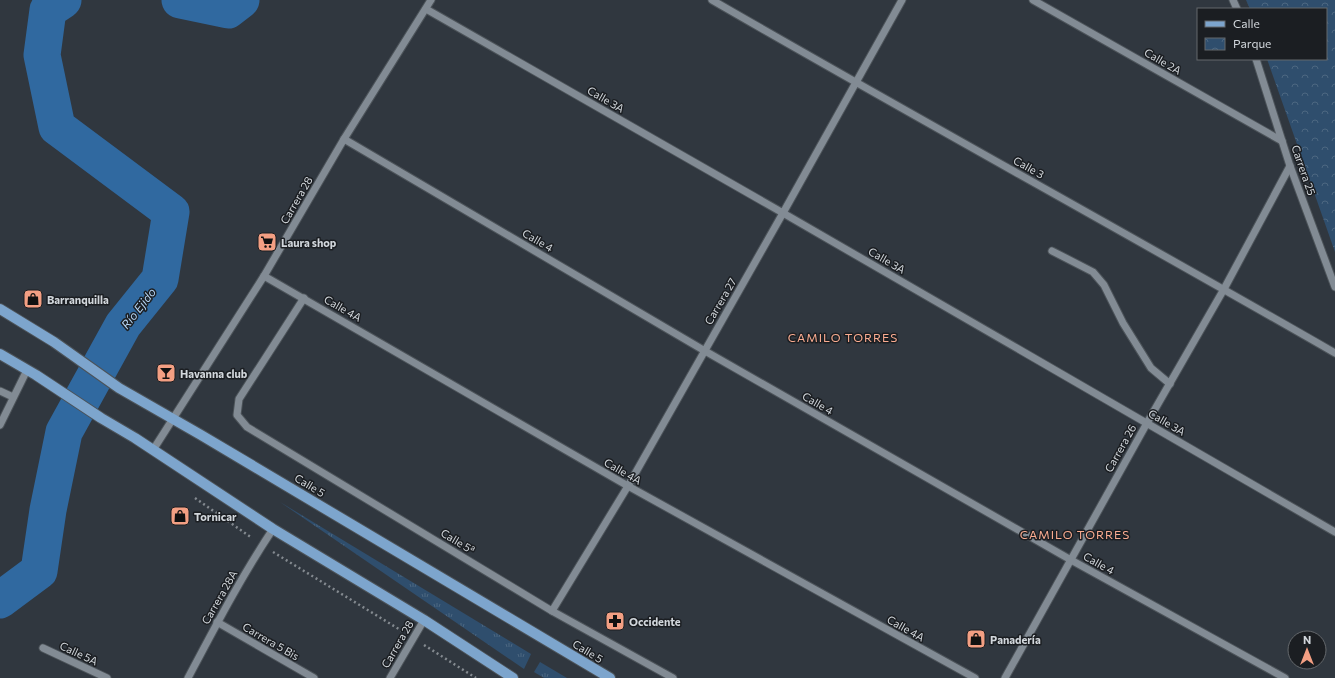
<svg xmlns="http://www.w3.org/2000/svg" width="1335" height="678" font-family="Commissioner,sans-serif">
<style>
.grass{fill:url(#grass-tufts)}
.park{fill:url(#park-crowns)}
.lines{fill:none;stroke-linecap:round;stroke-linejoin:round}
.river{stroke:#3069a0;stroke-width:37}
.minor-casing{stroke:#4c5359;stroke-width:9}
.major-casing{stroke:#4c5359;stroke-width:12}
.path{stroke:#848a90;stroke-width:2.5;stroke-dasharray:2 3;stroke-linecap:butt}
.minor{stroke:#828b94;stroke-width:7}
.major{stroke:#7da5cd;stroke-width:10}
.labels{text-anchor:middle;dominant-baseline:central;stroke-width:3;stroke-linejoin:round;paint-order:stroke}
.street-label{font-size:11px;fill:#d2d7dc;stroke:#1b1e22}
.poi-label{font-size:11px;font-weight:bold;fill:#d2d7dc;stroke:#1b1e22;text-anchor:start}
.water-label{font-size:12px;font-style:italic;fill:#b5d4f3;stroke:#1b1e22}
.neighbourhood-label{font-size:12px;letter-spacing:1px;fill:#faac91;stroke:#1b1e22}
</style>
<defs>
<pattern id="grass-tufts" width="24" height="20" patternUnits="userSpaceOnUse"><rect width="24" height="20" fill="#2f4e6d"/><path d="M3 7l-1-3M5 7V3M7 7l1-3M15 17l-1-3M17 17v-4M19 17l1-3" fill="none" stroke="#4c6781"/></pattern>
<pattern id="park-crowns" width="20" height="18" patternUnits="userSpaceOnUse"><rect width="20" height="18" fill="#2f4e6d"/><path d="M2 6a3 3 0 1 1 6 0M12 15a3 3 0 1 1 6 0" fill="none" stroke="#4c6781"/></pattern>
</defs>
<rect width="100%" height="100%" fill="#30373f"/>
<g class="grass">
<path d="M 280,502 L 531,654 L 524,669 Z"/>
<path d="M 540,662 L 567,678 L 544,678 L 534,672 Z"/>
</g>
<path class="park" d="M 1246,0 L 1335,0 L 1335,252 L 1267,59 L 1326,59 L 1326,9 L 1250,9 Z"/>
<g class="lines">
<g class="river">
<path d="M 180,0 L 228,10 L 241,0"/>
<path d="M 0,600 L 39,571 L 48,510 L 64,432 L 123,325 L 160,279 L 171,212 L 57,127 L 42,55 L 48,10 L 63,0"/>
</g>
<g class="minor-casing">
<g id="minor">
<path d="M 712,0 C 918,119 1128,234 1335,353"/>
<path d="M 1033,0 L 1282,141"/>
<path d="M 1233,0 L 1237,9"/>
<path d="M 426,9 L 783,213 L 1335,532"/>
<path d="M 1256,59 L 1290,166 L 1335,287"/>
<path d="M 344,139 L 705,351 L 1071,560 L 1285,678"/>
<path d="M 1052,251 L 1093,272 L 1104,285 L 1123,323 L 1151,368 L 1170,384"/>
<path d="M 264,276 L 628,486 L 975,678"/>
<path d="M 304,298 L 239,399 L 237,415 L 247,427 L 552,611 L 673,678"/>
<path d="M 0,391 L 13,397"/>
<path d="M 0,425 L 27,370"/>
<path d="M 153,450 L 264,276 L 344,139 L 431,0"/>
<path d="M 552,611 L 628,486 L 783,213 L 902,0"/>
<path d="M 217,622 L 314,678"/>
<path d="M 43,648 L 107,678"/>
<path d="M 188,678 C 215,627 241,577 273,529"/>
<path d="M 390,678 L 424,620"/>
<path d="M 1005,678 L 1147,423 L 1224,289 L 1290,166"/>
</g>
</g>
<g class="major-casing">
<g id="major">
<path d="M 0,309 L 54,342 L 119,388 L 201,435 L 610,678"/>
<path d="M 0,354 L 36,375 L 101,418 L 135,438 L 273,529 L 424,620 L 513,678"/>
</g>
</g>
<g class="path">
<path d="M 195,498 L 252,538"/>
<path d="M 273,552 L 402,631"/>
<path d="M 424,645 L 476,678"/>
</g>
<use href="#minor" class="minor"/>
<use href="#major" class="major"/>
</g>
<defs>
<g id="supermarket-square" transform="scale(1)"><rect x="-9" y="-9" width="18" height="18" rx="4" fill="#f39f83" stroke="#1b1e22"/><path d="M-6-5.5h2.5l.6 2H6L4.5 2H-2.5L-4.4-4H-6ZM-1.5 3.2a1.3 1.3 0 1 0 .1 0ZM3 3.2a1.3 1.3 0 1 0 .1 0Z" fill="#111"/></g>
<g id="shop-square" transform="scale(1)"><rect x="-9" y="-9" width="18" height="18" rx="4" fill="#f39f83" stroke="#1b1e22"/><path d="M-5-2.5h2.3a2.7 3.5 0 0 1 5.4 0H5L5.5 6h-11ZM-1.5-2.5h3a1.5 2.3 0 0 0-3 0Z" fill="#111"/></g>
<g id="bar-square" transform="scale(1)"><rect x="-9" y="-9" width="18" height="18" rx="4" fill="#f39f83" stroke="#1b1e22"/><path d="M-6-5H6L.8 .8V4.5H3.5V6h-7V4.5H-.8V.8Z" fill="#111"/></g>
<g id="pharmacy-square" transform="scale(1)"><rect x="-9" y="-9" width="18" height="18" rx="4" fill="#f39f83" stroke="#1b1e22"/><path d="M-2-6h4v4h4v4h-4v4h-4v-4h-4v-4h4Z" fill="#111"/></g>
</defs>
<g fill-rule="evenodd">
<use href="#supermarket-square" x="267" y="242"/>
<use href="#shop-square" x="33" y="299"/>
<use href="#bar-square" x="166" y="373"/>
<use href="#shop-square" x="180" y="516"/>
<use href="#pharmacy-square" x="615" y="621"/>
<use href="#shop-square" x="976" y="639"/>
</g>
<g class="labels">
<g class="street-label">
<text transform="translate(1163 61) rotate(30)">Calle 2A</text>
<text transform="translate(606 99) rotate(30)">Calle 3A</text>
<text transform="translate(1029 167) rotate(29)">Calle 3</text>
<text transform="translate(1304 170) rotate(71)">Carrera 25</text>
<text transform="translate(296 200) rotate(-60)">Carrera 28</text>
<text transform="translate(538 240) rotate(30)">Calle 4</text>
<text transform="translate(887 260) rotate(30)">Calle 3A</text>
<text transform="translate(720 301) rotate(-60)">Carrera 27</text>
<text transform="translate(343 308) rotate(30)">Calle 4A</text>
<text transform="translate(818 403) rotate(30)">Calle 4</text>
<text transform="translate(1167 422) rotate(30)">Calle 3A</text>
<text transform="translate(1120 448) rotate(-61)">Carrera 26</text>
<text transform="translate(623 471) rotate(30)">Calle 4A</text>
<text transform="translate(310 485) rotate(31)">Calle 5</text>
<text transform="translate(458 541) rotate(31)">Calle 5ª</text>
<text transform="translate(1099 563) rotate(29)">Calle 4</text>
<text transform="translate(219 597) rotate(-60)">Carrera 28A</text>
<text transform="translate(906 628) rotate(29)">Calle 4A</text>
<text transform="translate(271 641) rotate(30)">Carrera 5 Bis</text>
<text transform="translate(397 644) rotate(-60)">Carrera 28</text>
<text transform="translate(588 651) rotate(31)">Calle 5</text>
<text transform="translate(79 653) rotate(25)">Calle 5A</text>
</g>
<g class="poi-label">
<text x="281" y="242">Laura shop</text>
<text x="47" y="299">Barranquilla</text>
<text x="180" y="373">Havanna club</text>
<text x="194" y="516">Tornicar</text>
<text x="629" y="621">Occidente</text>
<text x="990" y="639">Panadería</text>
</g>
<g class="water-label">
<text transform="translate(138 308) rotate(-52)">Río Ejido</text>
</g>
<g class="neighbourhood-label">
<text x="843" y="337">CAMILO TORRES</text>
<text x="1075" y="534">CAMILO TORRES</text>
</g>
</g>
<rect x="1197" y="8" width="130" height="52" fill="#1b1e22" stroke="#64686c"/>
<rect x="1205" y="21" width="20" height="6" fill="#7da5cd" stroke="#64686c"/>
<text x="1233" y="28" font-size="12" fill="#d2d7dc">Calle</text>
<rect x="1205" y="38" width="20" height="12" fill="url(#park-crowns)" stroke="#64686c"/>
<text x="1233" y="48" font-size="12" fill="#d2d7dc">Parque</text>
<g transform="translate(1307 650)"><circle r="19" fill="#1b1e22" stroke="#64686c"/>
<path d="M0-3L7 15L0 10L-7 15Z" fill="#f39f83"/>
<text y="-6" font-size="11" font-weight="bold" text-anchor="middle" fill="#d2d7dc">N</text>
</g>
</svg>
